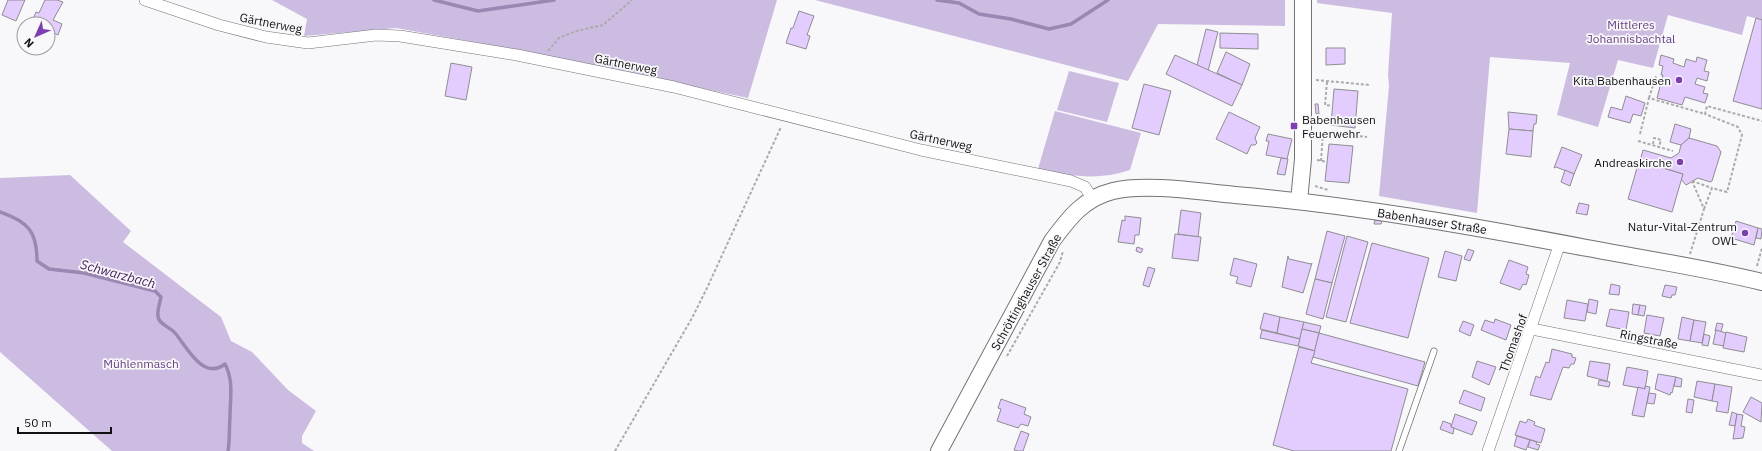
<svg xmlns="http://www.w3.org/2000/svg" width="1762" height="451" font-family="'IBM Plex Sans',sans-serif">
<style>
.green{fill:#cdbce2}
.lines{fill:none;stroke-linecap:round;stroke-linejoin:round}
.stream{stroke:#9a87b2;stroke-width:3.5}
.building{fill:#e3ccfe;stroke:#8f8e91}
.lane-casing{stroke:#737275;stroke-width:7}
.street-casing{stroke:#737275;stroke-width:12}
.secondary-casing{stroke:#737275;stroke-width:18}
.path{stroke:#abaaac;stroke-width:2;stroke-dasharray:3 2;stroke-linecap:butt}
.lane{stroke:#fff;stroke-width:5.5}
.street{stroke:#fff;stroke-width:11}
.secondary{stroke:#fff;stroke-width:16}
.poi-dot{fill:#7d3eb3;stroke:#f8f7fa;stroke-width:1.5}
.labels{text-anchor:middle;dominant-baseline:central;stroke-width:3.5;stroke-linejoin:round;paint-order:stroke}
.street-label{font-size:12px;fill:#121112;stroke:#f8f7fa}
.park-label{font-size:12px;fill:#643f87;stroke:#f8f7fa}
.poi-label{font-size:12px;fill:#121112;stroke:#f8f7fa;text-anchor:end}
.water-label{font-size:13px;font-style:italic;fill:#3e185e;stroke:#f8f7fa}
</style>
<rect width="100%" height="100%" fill="#f8f7fa"/>
<g class="green">
<path d="M 272,0 L 777,0 L 748,98 L 519,50 L 396,28 L 304,36 L 307,19 Z"/>
<path d="M 815,0 L 1285,0 L 1285,26 L 1158,24 L 1128,81 Z"/>
<path d="M 1317,0 L 1762,0 L 1762,20 L 1747,16 L 1742,35 L 1668,15 L 1653,68 L 1618,60 L 1598,127 L 1557,115 L 1570,63 L 1490,57 L 1477,213 L 1379,196 L 1389,86 L 1388,75 L 1392,13 L 1317,3 Z"/>
<path d="M 1069,71 L 1119,83 L 1107,122 L 1057,110 Z"/>
<path d="M 1055,111 L 1141,133 L 1130,170 C 1097,181 1071,176 1038,169 Z"/>
<path d="M 70,175 L 131,231 L 123,242 L 221,317 L 231,341 L 252,352 L 288,390 L 316,411 L 302,436 L 302,443 L 314,451 L 112,451 L 0,352 L 0,178 Z"/>
</g>
<g class="lines">
<g class="stream">
<path d="M 434,0 L 478,11 L 554,0"/>
<path d="M 937,0 L 959,3 L 979,14 L 1011,19 L 1049,29 L 1071,24 L 1108,0"/>
<path d="M 0,212 C 28,222 37,231 37,261 L 49,269 L 84,273 L 155,291 L 161,297 C 160,303 157,310 158,316 C 158,324 170,327 175,333 C 187,347 203,381 225,364 C 234,381 230,399 230,417 C 229,429 230,439 228,451"/>
</g>
</g>
<g class="building">
<path d="M 8,0 L 25,0 L 16,21 L 2,15 Z"/>
<path d="M 45,0 L 57,0 L 63,2 L 53,20 L 62,24 L 58,35 L 52,32 L 48,42 L 48,24 L 31,24 L 36,12 L 39,13 Z"/>
<path d="M 799,11 L 814,16 L 807,35 L 810,36 L 806,49 L 786,43 L 791,28 L 793,28 Z"/>
<path d="M 1756,18 L 1762,20 L 1762,109 L 1733,101 Z"/>
<path d="M 1206,29 L 1218,32 L 1208,71 L 1197,65 Z"/>
<path d="M 1220,33 L 1258,34 L 1258,49 L 1220,48 Z"/>
<path d="M 1326,48 L 1345,48 L 1345,64 L 1326,65 Z"/>
<path d="M 1226,52 L 1250,64 L 1242,85 L 1217,73 Z"/>
<path d="M 1175,55 L 1242,85 L 1232,106 L 1166,74 Z"/>
<path d="M 1661,55 L 1674,59 L 1673,63 L 1684,67 L 1686,59 L 1696,62 L 1697,57 L 1707,60 L 1704,71 L 1709,72 L 1707,81 L 1697,78 L 1695,84 L 1705,87 L 1703,93 L 1708,94 L 1705,103 L 1685,97 L 1682,105 L 1657,98 L 1663,75 L 1661,75 L 1663,66 L 1659,65 Z"/>
<path d="M 451,63 L 472,67 L 466,100 L 445,96 Z"/>
<path d="M 1144,84 L 1171,91 L 1159,135 L 1132,128 Z"/>
<path d="M 1334,89 L 1358,91 L 1355,128 L 1331,125 Z"/>
<path d="M 1626,96 L 1645,103 L 1641,116 L 1633,114 L 1630,123 L 1608,117 L 1611,107 L 1622,110 Z"/>
<path d="M 1315,104 L 1318,104 L 1319,114 L 1316,114 Z"/>
<path d="M 1229,112 L 1260,127 L 1255,138 L 1257,143 L 1255,145 L 1251,145 L 1247,154 L 1216,139 Z"/>
<path d="M 1508,112 L 1537,115 L 1536,124 L 1534,124 L 1533,131 L 1509,129 Z"/>
<path d="M 1675,124 L 1691,129 L 1689,138 L 1681,145 L 1670,142 Z"/>
<path d="M 1509,129 L 1533,131 L 1531,157 L 1506,154 Z"/>
<path d="M 1268,134 L 1292,139 L 1287,159 L 1266,155 L 1269,141 L 1266,141 Z"/>
<path d="M 1689,138 L 1717,146 L 1721,152 L 1712,181 L 1710,182 L 1698,178 L 1686,185 L 1681,179 L 1683,174 L 1640,161 L 1643,150 L 1671,158 L 1679,153 L 1681,145 Z"/>
<path d="M 1329,144 L 1353,146 L 1349,183 L 1325,181 Z"/>
<path d="M 1562,147 L 1582,155 L 1574,174 L 1556,167 L 1554,168 Z"/>
<path d="M 1281,158 L 1288,159 L 1285,175 L 1277,174 Z"/>
<path d="M 1639,161 L 1683,174 L 1672,212 L 1628,199 Z"/>
<path d="M 1565,170 L 1574,174 L 1570,186 L 1561,182 Z"/>
<path d="M 1579,203 L 1589,205 L 1587,215 L 1576,213 Z"/>
<path d="M 1181,210 L 1201,213 L 1198,237 L 1178,234 Z"/>
<path d="M 1125,216 L 1141,218 L 1139,235 L 1135,235 L 1134,244 L 1118,242 L 1122,220 L 1125,221 Z"/>
<path d="M 1375,220 L 1382,221 L 1381,224 L 1374,224 Z"/>
<path d="M 1736,221 L 1758,228 L 1754,245 L 1731,238 Z"/>
<path d="M 1758,228 L 1762,229 L 1761,239 L 1756,238 Z"/>
<path d="M 1327,231 L 1345,236 L 1332,283 L 1315,279 Z"/>
<path d="M 1175,234 L 1201,237 L 1198,261 L 1172,258 Z"/>
<path d="M 1347,236 L 1368,242 L 1346,322 L 1326,317 Z"/>
<path d="M 1372,243 L 1429,258 L 1408,338 L 1350,323 Z"/>
<path d="M 1137,247 L 1143,249 L 1141,253 L 1136,251 Z"/>
<path d="M 1468,249 L 1474,251 L 1470,261 L 1464,259 Z"/>
<path d="M 1445,251 L 1462,256 L 1456,281 L 1438,277 Z"/>
<path d="M 1288,256 L 1289,259 L 1311,264 L 1312,263 L 1303,293 L 1282,287 Z"/>
<path d="M 1234,258 L 1257,264 L 1251,287 L 1236,283 L 1238,277 L 1230,275 Z"/>
<path d="M 1509,260 L 1528,267 L 1526,274 L 1529,275 L 1526,285 L 1523,284 L 1520,290 L 1500,283 Z"/>
<path d="M 1148,267 L 1155,269 L 1149,287 L 1143,285 Z"/>
<path d="M 1315,279 L 1332,283 L 1323,319 L 1306,314 Z"/>
<path d="M 1611,284 L 1620,286 L 1619,295 L 1609,294 Z"/>
<path d="M 1665,285 L 1677,287 L 1675,295 L 1672,295 L 1671,298 L 1662,296 Z"/>
<path d="M 1589,299 L 1598,301 L 1596,314 L 1587,312 Z"/>
<path d="M 1567,300 L 1588,304 L 1585,321 L 1564,318 Z"/>
<path d="M 1633,304 L 1640,305 L 1638,315 L 1632,314 Z"/>
<path d="M 1640,305 L 1646,306 L 1644,316 L 1638,315 Z"/>
<path d="M 1610,309 L 1629,312 L 1626,330 L 1606,326 Z"/>
<path d="M 1264,313 L 1280,317 L 1277,333 L 1260,329 Z"/>
<path d="M 1647,315 L 1664,318 L 1660,336 L 1644,333 Z"/>
<path d="M 1280,317 L 1304,322 L 1300,339 L 1277,333 Z"/>
<path d="M 1682,317 L 1694,320 L 1690,341 L 1678,339 Z"/>
<path d="M 1495,319 L 1511,325 L 1506,340 L 1481,330 L 1485,320 L 1494,323 Z"/>
<path d="M 1694,320 L 1706,322 L 1702,343 L 1690,341 Z"/>
<path d="M 1463,321 L 1474,325 L 1470,336 L 1459,331 Z"/>
<path d="M 1304,322 L 1321,326 L 1319,333 L 1302,329 Z"/>
<path d="M 1717,323 L 1723,324 L 1721,332 L 1715,331 Z"/>
<path d="M 1302,329 L 1319,333 L 1315,351 L 1298,346 Z"/>
<path d="M 1262,330 L 1300,339 L 1298,346 L 1260,338 Z"/>
<path d="M 1716,330 L 1726,333 L 1724,346 L 1713,344 Z"/>
<path d="M 1726,332 L 1747,337 L 1744,352 L 1723,348 Z"/>
<path d="M 1319,333 L 1425,362 L 1418,386 L 1313,357 Z"/>
<path d="M 1704,334 L 1710,336 L 1708,346 L 1702,345 Z"/>
<path d="M 1299,347 L 1315,351 L 1311,363 L 1408,389 L 1391,451 L 1294,451 L 1273,445 Z"/>
<path d="M 1552,349 L 1572,354 L 1572,357 L 1576,358 L 1574,364 L 1571,364 L 1569,368 L 1563,367 L 1551,400 L 1530,395 L 1536,376 L 1540,378 L 1546,362 L 1549,363 Z"/>
<path d="M 1477,361 L 1496,367 L 1489,385 L 1472,377 Z"/>
<path d="M 1590,361 L 1610,364 L 1607,381 L 1587,376 Z"/>
<path d="M 1627,367 L 1648,371 L 1645,389 L 1623,385 Z"/>
<path d="M 1658,374 L 1676,377 L 1672,393 L 1671,392 L 1670,395 L 1655,389 Z"/>
<path d="M 1676,377 L 1682,379 L 1681,387 L 1674,386 Z"/>
<path d="M 1599,380 L 1610,382 L 1609,387 L 1598,385 Z"/>
<path d="M 1697,381 L 1715,384 L 1712,401 L 1694,397 Z"/>
<path d="M 1715,384 L 1732,387 L 1728,413 L 1716,411 L 1718,402 L 1712,401 Z"/>
<path d="M 1645,386 L 1650,387 L 1644,417 L 1632,415 L 1638,387 L 1645,389 Z"/>
<path d="M 1464,390 L 1485,398 L 1481,411 L 1459,403 Z"/>
<path d="M 1649,393 L 1656,394 L 1654,404 L 1647,403 Z"/>
<path d="M 1751,397 L 1762,403 L 1761,422 L 1743,412 Z"/>
<path d="M 1001,399 L 1026,408 L 1024,414 L 1031,417 L 1028,426 L 1021,424 L 1018,428 L 997,421 L 1001,409 L 998,408 Z"/>
<path d="M 1688,399 L 1694,400 L 1692,413 L 1686,412 Z"/>
<path d="M 1732,412 L 1737,414 L 1735,426 L 1729,425 Z"/>
<path d="M 1455,414 L 1477,422 L 1472,435 L 1451,427 Z"/>
<path d="M 1737,414 L 1743,415 L 1741,426 L 1745,427 L 1743,438 L 1733,439 Z"/>
<path d="M 1528,419 L 1535,422 L 1534,425 L 1545,429 L 1541,443 L 1515,435 L 1520,421 L 1526,423 Z"/>
<path d="M 1443,421 L 1451,424 L 1451,427 L 1454,428 L 1453,434 L 1440,429 Z"/>
<path d="M 1021,431 L 1029,434 L 1023,451 L 1018,451 L 1014,450 Z"/>
<path d="M 1517,436 L 1530,440 L 1526,450 L 1514,446 Z"/>
<path d="M 1530,440 L 1537,442 L 1536,444 L 1540,445 L 1538,450 L 1528,447 Z"/>
</g>
<g class="lines">
<g class="lane-casing">
<path id="lane" d="M 1399,451 L 1434,351"/>
</g>
<g class="street-casing">
<g id="street">
<path d="M 145,0 L 219,25 L 266,37 L 308,43 L 376,35 L 400,36 L 517,55 L 674,87 L 921,150 L 1071,181 L 1085,187 L 1092,198"/>
<path d="M 1532,329 L 1762,375"/>
<path d="M 1488,451 L 1560,243"/>
</g>
</g>
<g class="secondary-casing">
<g id="secondary">
<path d="M 1299,201 L 1303,159 L 1303,0"/>
<path d="M 939,451 L 1052,241 C 1069,218 1084,198 1113,191 C 1145,183 1202,192 1235,195 C 1354,205 1471,226 1587,248 C 1645,259 1705,268 1762,282"/>
</g>
</g>
<g class="path">
<path d="M 548,51 L 559,38 L 576,31 L 603,25 L 632,0"/>
<path d="M 1316,80 L 1370,85"/>
<path d="M 1327,82 L 1325,105 L 1333,106"/>
<path d="M 1649,98 L 1656,76"/>
<path d="M 1640,134 L 1649,98 L 1705,114 L 1707,106 L 1762,121"/>
<path d="M 1638,141 L 1673,151"/>
<path d="M 1653,144 L 1654,138 L 1661,140 L 1659,147"/>
<path d="M 1317,160 L 1327,162"/>
<path d="M 1321,161 L 1323,133 L 1367,137"/>
<path d="M 1692,181 L 1712,188"/>
<path d="M 1315,186 L 1328,190"/>
<path d="M 1704,209 L 1712,188 L 1727,192 L 1742,135 L 1738,127 L 1705,114"/>
<path d="M 1690,254 L 1704,209 L 1692,181"/>
<path d="M 1757,266 L 1762,248"/>
<path d="M 1007,356 L 1060,262 L 1063,251"/>
<path d="M 615,451 L 692,318 L 707,288 L 781,127"/>
</g>
<use href="#lane" class="lane"/>
<use href="#street" class="street"/>
<use href="#secondary" class="secondary"/>
</g>
<g class="poi-dot">
<circle cx="1679" cy="80" r="4"/>
<rect x="1290" y="122" width="8" height="8" rx="2"/>
<circle cx="1680" cy="162" r="4"/>
<circle cx="1745" cy="233" r="4"/>
</g>
<g class="labels">
<g class="street-label">
<text transform="translate(271 23) rotate(11)">Gärtnerweg</text>
<text transform="translate(626 64) rotate(11)">Gärtnerweg</text>
<text transform="translate(941 140) rotate(12)">Gärtnerweg</text>
<text transform="translate(1432 221) rotate(9)">Babenhauser Straße</text>
<text transform="translate(1026 292) rotate(-61)">Schröttinghauser Straße</text>
<text transform="translate(1649 339) rotate(11)">Ringstraße</text>
<text transform="translate(1513 343) rotate(-70)">Thomashof</text>
</g>
<g class="park-label">
<text x="1631" y="24">Mittleres<tspan x="1631" dy="14">Johannisbachtal</tspan></text>
<text x="141" y="363">Mühlenmasch</text>
</g>
<g class="poi-label">
<text x="1671" y="80">Kita Babenhausen</text>
<text x="1302" y="119" text-anchor="start">Babenhausen<tspan x="1302" dy="14">Feuerwehr</tspan></text>
<text x="1672" y="162">Andreaskirche</text>
<text x="1737" y="226">Natur-Vital-Zentrum<tspan x="1737" dy="14">OWL</tspan></text>
</g>
<g class="water-label">
<text transform="translate(118 274) rotate(15)">Schwarzbach</text>
</g>
</g>
<g transform="translate(36 36) rotate(225)"><circle r="19" fill="#f8f7fa" stroke="#9c9b9d"/>
<path d="M0-3L7 15L0 10L-7 15Z" fill="#7d3eb3"/>
<text y="-6" font-size="11" font-weight="bold" text-anchor="middle" fill="#121112">N</text>
</g>
<path d="M18 427v6h93v-6" fill="none" stroke="#121112" stroke-width="2"/>
<text x="24" y="427" font-size="12" fill="#121112" stroke="#f8f7fa" stroke-width="3" paint-order="stroke">50 m</text>
</svg>
